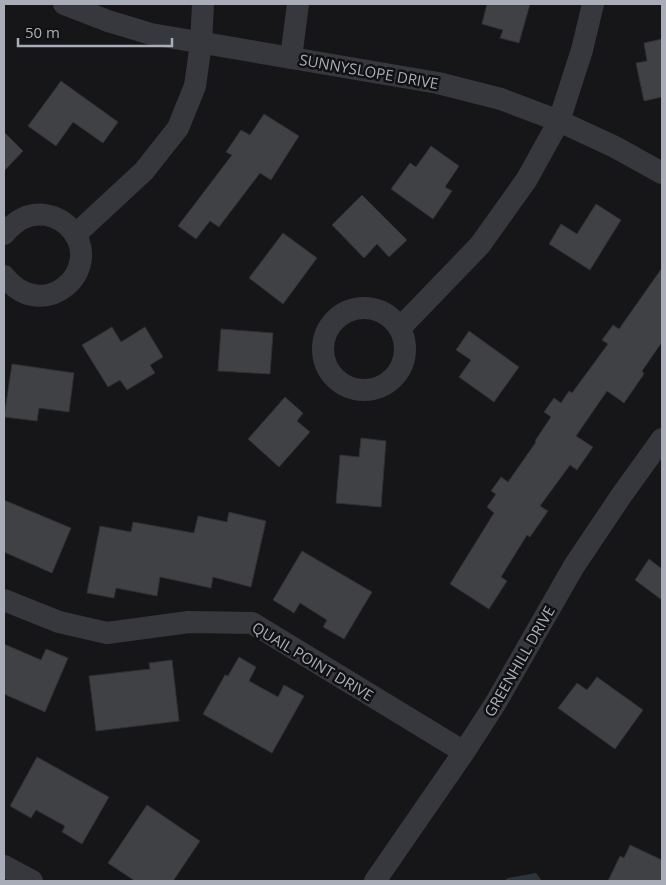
<svg xmlns="http://www.w3.org/2000/svg" width="666" height="885" font-family="'Open Sans',sans-serif">
<style>
.water{fill:#2c353c}
.building{fill:#404145;stroke:#303034}
.lines{fill:none;stroke-linecap:round;stroke-linejoin:round}
.minor{stroke:#37383d;stroke-width:22}
.labels{text-anchor:middle;dominant-baseline:central;stroke-width:5;stroke-linejoin:round;paint-order:stroke}
.street-label{font-size:15px;fill:#a8adb8;stroke:#111113}
</style>
<rect width="100%" height="100%" fill="#161618"/>
<path class="water" d="M 536,873 L 542,881 L 504,881 L 508,878 Z"/>
<g class="building">
<path d="M 487,4 L 530,4 L 519,43 L 500,38 L 503,30 L 482,24 Z"/>
<path d="M 662,39 L 662,97 L 644,101 L 636,63 L 647,61 L 644,43 Z"/>
<path d="M 61,81 L 118,122 L 103,143 L 73,122 L 56,146 L 28,126 Z"/>
<path d="M 264,114 L 299,136 L 271,180 L 260,173 L 219,227 L 210,221 L 196,239 L 178,226 L 232,155 L 226,152 L 241,130 L 250,135 Z"/>
<path d="M 4,132 L 23,151 L 4,171 Z"/>
<path d="M 431,146 L 459,166 L 445,187 L 452,191 L 433,219 L 391,189 L 410,163 L 416,167 Z"/>
<path d="M 362,195 L 407,240 L 389,257 L 377,244 L 364,258 L 332,225 Z"/>
<path d="M 596,204 L 621,220 L 590,270 L 549,244 L 561,224 L 577,234 Z"/>
<path d="M 283,233 L 317,258 L 283,304 L 249,278 Z"/>
<path d="M 662,268 L 662,342 L 642,371 L 644,374 L 624,403 L 607,391 L 576,436 L 593,447 L 577,470 L 570,465 L 540,506 L 548,511 L 530,537 L 527,535 L 501,577 L 507,581 L 489,609 L 450,584 L 494,513 L 487,507 L 496,494 L 491,491 L 501,477 L 508,482 L 536,442 L 535,441 L 551,417 L 544,412 L 554,398 L 561,403 L 569,391 L 572,393 L 608,344 L 602,340 L 613,325 L 619,329 Z"/>
<path d="M 112,327 L 121,342 L 145,327 L 163,357 L 150,365 L 155,373 L 127,390 L 120,380 L 108,387 L 82,345 Z"/>
<path d="M 221,329 L 273,333 L 270,374 L 218,371 Z"/>
<path d="M 469,331 L 519,367 L 494,402 L 459,377 L 471,360 L 456,350 Z"/>
<path d="M 12,364 L 74,373 L 69,412 L 39,408 L 37,421 L 4,417 Z"/>
<path d="M 285,397 L 303,413 L 297,421 L 310,432 L 279,467 L 248,439 Z"/>
<path d="M 361,438 L 386,441 L 381,507 L 336,503 L 340,455 L 359,457 Z"/>
<path d="M 4,500 L 71,528 L 52,573 L 4,552 Z"/>
<path d="M 229,512 L 266,521 L 251,587 L 213,577 L 211,588 L 160,577 L 157,596 L 116,588 L 114,598 L 87,593 L 100,526 L 131,532 L 133,522 L 194,533 L 198,516 L 227,522 Z"/>
<path d="M 302,551 L 372,592 L 344,639 L 323,627 L 327,620 L 300,603 L 294,613 L 273,600 Z"/>
<path d="M 649,559 L 662,569 L 662,600 L 635,580 Z"/>
<path d="M 4,644 L 41,660 L 46,649 L 68,658 L 45,712 L 4,694 Z"/>
<path d="M 239,657 L 256,667 L 249,681 L 278,697 L 284,685 L 304,696 L 272,753 L 203,714 L 225,675 L 228,676 Z"/>
<path d="M 172,660 L 179,721 L 96,731 L 89,676 L 150,669 L 149,663 Z"/>
<path d="M 597,677 L 643,710 L 615,749 L 558,708 L 577,683 L 587,690 Z"/>
<path d="M 37,757 L 109,797 L 82,844 L 62,832 L 65,826 L 36,810 L 31,818 L 10,806 Z"/>
<path d="M 147,805 L 200,841 L 173,881 L 135,881 L 108,863 Z"/>
<path d="M 630,845 L 662,860 L 662,881 L 608,881 L 620,856 L 624,858 Z"/>
</g>
<g class="lines">
<g class="minor">
<path d="M 64,4 L 108,21 L 151,34 L 438,83 L 501,99 L 559,121 L 615,147 L 662,173"/>
<path d="M 291,58 L 298,4"/>
<path d="M 4,234 C 15,221 28,212 46,215 C 57,217 65,222 72,230 C 104,270 44,326 4,276"/>
<path d="M 75,235 L 144,171 L 178,128 L 195,86 L 201,43 L 203,4"/>
<circle cx="364" cy="349" r="41"/>
<path d="M 400,328 L 480,245 L 527,179 L 559,121 L 582,50 L 593,4"/>
<path d="M 4,600 L 59,622 L 107,633 L 189,622 L 252,623 L 464,752"/>
<path d="M 4,866 L 32,881"/>
<path d="M 375,881 L 464,752 L 495,704 L 574,566 L 621,496 L 662,439"/>
</g>
</g>
<g class="labels">
<g class="street-label">
<text transform="translate(369 71) rotate(10)">SUNNYSLOPE DRIVE</text>
<text transform="translate(313 661) rotate(31)">QUAIL POINT DRIVE</text>
<text transform="translate(519 661) rotate(-60)">GREENHILL DRIVE</text>
</g>
</g>
<rect width="666" height="885" fill="none" stroke="#a8adb8" stroke-width="10"/>
<path d="M18 38v8h154v-8" fill="none" stroke="#a8adb8" stroke-width="2.5"/>
<text x="25" y="38" font-size="15" fill="#a8adb8" stroke="#111113" stroke-width="4" paint-order="stroke">50 m</text>
</svg>
